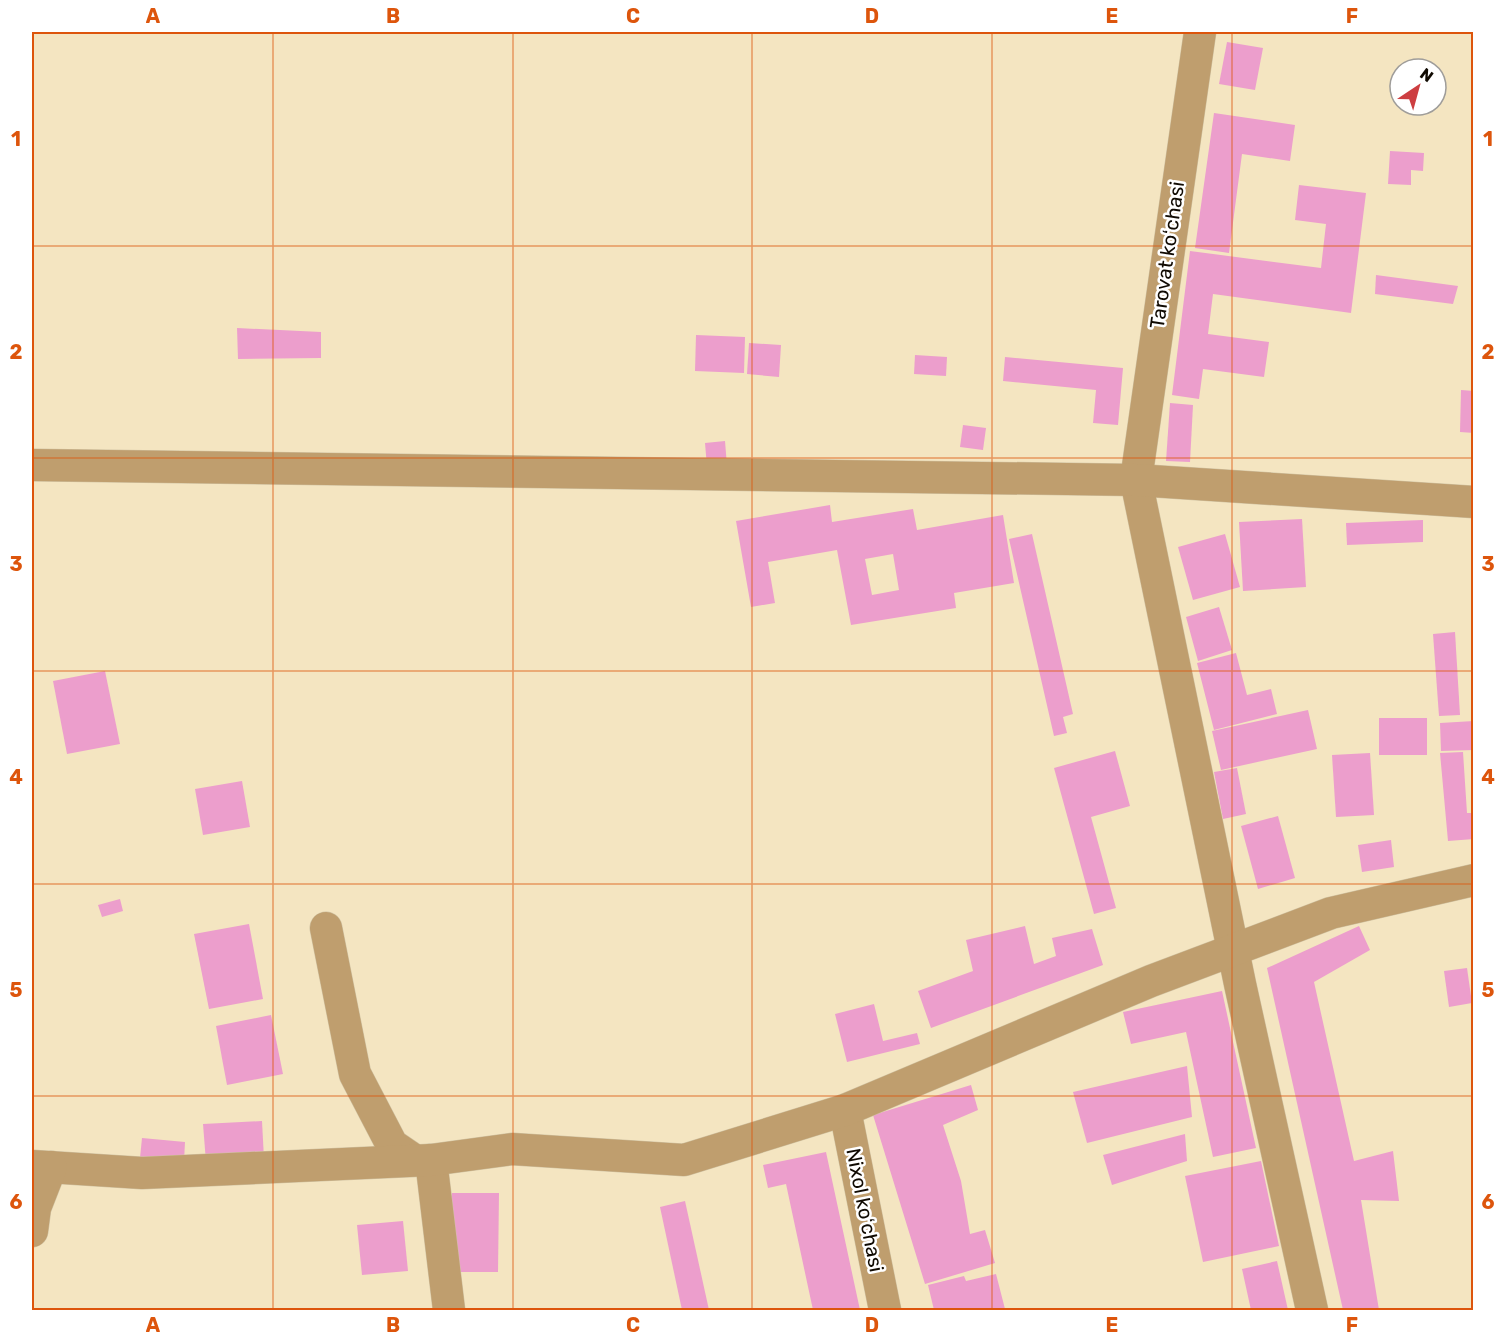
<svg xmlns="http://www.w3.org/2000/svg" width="1505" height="1342" font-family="Rubik,sans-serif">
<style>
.building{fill:#ec9ecc;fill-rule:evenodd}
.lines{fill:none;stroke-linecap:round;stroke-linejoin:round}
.minor-casing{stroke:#d0c2a2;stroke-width:33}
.minor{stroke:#bf9e6e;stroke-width:32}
.grid{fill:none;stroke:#dd550c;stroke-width:1.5;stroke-opacity:0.55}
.labels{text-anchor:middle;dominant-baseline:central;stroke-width:5;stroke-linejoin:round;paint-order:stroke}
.street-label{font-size:20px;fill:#100a02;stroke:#fff}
.neatline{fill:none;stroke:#dd550c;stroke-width:2}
.grid-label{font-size:20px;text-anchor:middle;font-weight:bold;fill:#dd550c}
</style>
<rect width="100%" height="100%" fill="#f4e5c1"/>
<g class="building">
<path d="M 1227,42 L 1263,48 L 1255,90 L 1219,84 Z"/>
<path d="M 1214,113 L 1295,125 L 1290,161 L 1242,154 L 1229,253 L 1195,248 Z"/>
<path d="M 1390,151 L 1424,153 L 1423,171 L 1411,170 L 1411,185 L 1388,184 Z"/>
<path d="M 1299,185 L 1366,193 L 1351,313 L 1213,294 L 1208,334 L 1269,342 L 1264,377 L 1203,369 L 1199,399 L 1172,395 L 1190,251 L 1321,268 L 1326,224 L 1295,220 Z"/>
<path d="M 1376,275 L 1458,286 L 1453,304 L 1375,294 Z"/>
<path d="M 237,328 L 321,332 L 321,358 L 238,359 Z"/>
<path d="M 696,335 L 745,337 L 744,373 L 695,371 Z"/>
<path d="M 749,343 L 781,345 L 779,377 L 747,374 Z"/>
<path d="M 915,355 L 947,357 L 946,376 L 914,374 Z"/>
<path d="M 1005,357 L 1123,368 L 1118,425 L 1093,423 L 1096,390 L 1003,381 Z"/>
<path d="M 1461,390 L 1474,391 L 1474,433 L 1460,432 Z"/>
<path d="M 1170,403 L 1193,405 L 1190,462 L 1166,461 Z"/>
<path d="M 963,425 L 986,428 L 983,450 L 960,447 Z"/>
<path d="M 725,441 L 727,466 L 707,467 L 705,443 Z"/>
<path d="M 830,505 L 832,522 L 913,509 L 917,530 L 1003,515 L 1014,583 L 954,593 L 956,608 L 851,625 L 837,550 L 768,562 L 775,603 L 751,607 L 736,521 ZM 893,554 L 899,590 L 872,595 L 865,559 Z"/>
<path d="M 1302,519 L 1306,587 L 1243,591 L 1239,522 Z"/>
<path d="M 1423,520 L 1423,542 L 1347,545 L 1346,523 Z"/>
<path d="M 1032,534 L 1073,714 L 1063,717 L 1067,733 L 1054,736 L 1009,539 Z"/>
<path d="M 1225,534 L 1240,587 L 1193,600 L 1178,547 Z"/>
<path d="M 1219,607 L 1232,650 L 1198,661 L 1186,617 Z"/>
<path d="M 1455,632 L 1460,715 L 1439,716 L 1433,634 Z"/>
<path d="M 1236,653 L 1247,695 L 1271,689 L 1277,714 L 1214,730 L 1197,663 Z"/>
<path d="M 105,671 L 120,744 L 67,754 L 53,681 Z"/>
<path d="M 1308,710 L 1317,749 L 1221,770 L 1212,731 Z"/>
<rect x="1379" y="718" width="48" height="37"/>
<path d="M 1474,721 L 1474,750 L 1441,751 L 1440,723 Z"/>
<path d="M 1115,751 L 1130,806 L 1091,817 L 1116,908 L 1094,914 L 1054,768 Z"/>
<path d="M 1463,752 L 1467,813 L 1474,813 L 1474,839 L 1448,841 L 1440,753 Z"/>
<path d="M 1370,753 L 1374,815 L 1336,817 L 1332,755 Z"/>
<path d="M 1237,768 L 1246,814 L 1223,819 L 1214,772 Z"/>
<path d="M 242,781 L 250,827 L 203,835 L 195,789 Z"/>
<path d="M 1278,816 L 1295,878 L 1258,889 L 1241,826 Z"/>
<path d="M 1391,840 L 1394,867 L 1362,872 L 1358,845 Z"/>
<path d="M 120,899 L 123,911 L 102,917 L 98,905 Z"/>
<path d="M 249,924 L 263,999 L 209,1009 L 194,934 Z"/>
<path d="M 1025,926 L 1034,964 L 1056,956 L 1052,938 L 1092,929 L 1103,965 L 931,1028 L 918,991 L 973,971 L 966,940 Z"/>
<path d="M 1359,926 L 1370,950 L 1314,982 L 1354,1161 L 1393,1151 L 1399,1201 L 1361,1200 L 1379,1310 L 1343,1310 L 1267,968 Z"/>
<path d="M 1467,968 L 1472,1003 L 1449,1007 L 1444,971 Z"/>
<path d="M 1222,991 L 1256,1148 L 1213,1157 L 1186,1032 L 1131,1044 L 1123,1012 Z"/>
<path d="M 874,1004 L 883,1041 L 917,1033 L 920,1044 L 847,1062 L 835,1014 Z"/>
<path d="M 271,1015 L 283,1074 L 227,1085 L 216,1026 Z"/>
<path d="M 1187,1066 L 1192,1117 L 1087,1143 L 1073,1092 Z"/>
<path d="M 971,1085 L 978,1110 L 943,1125 L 961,1181 L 970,1234 L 985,1230 L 995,1263 L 925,1284 L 873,1115 Z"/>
<path d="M 262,1121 L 264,1159 L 206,1162 L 203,1124 Z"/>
<path d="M 1185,1134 L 1187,1161 L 1112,1185 L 1103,1155 Z"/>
<path d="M 142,1138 L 185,1142 L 184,1161 L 140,1158 Z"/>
<path d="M 826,1152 L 860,1310 L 813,1310 L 786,1184 L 768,1188 L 763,1165 Z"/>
<path d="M 1261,1161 L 1279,1246 L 1203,1262 L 1185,1176 Z"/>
<path d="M 452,1193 L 499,1193 L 498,1272 L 452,1272 Z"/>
<path d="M 685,1201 L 709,1310 L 682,1310 L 660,1207 Z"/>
<path d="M 403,1221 L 408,1271 L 362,1275 L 357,1225 Z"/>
<path d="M 1277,1261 L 1288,1310 L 1251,1310 L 1242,1269 Z"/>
<path d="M 996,1274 L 1005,1309 L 934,1310 L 928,1285 L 964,1276 L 966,1281 Z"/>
</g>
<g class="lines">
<g class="minor-casing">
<g id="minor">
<path d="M 1200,32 L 1136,480 L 1240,984 L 1312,1310"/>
<path d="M 32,465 L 1136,480 L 1474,502"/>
<path d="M 326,928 L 355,1074 L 392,1145 L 414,1160"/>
<path d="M 845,1110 L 885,1310"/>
<path d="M 431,1160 L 449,1310"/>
<path d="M 32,1166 L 142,1173 L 431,1160 L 512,1149 L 684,1160 L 845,1110 L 1151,981 L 1331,913 L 1474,880"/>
<path d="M 32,1231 L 35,1208 L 51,1167"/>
</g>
</g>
<use href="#minor" class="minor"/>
</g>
<path class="grid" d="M 273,32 L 273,1310M 513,32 L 513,1310M 752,32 L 752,1310M 992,32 L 992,1310M 1232,32 L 1232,1310M 32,246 L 1474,246M 32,458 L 1474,458M 32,671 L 1474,671M 32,884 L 1474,884M 32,1096 L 1474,1096"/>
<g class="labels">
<g class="street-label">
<text transform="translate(1167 255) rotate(-82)">Tarovat koʻchasi</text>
<text transform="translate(865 1210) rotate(79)">Nixol koʻchasi</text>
</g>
</g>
<rect width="1505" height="1342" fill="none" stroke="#ffffff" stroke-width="66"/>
<g transform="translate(1418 87) rotate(36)"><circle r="28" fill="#ffffff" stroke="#9f9d9a" stroke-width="1.5"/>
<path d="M0-4.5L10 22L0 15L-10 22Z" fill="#cd3e41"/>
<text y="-9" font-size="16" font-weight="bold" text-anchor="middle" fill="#100a02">N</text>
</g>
<rect x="33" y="33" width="1439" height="1276" class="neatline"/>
<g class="grid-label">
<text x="153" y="23">A</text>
<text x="393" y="23">B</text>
<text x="633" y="23">C</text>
<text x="872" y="23">D</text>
<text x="1112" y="23">E</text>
<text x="1352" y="23">F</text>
<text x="16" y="146">1</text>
<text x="1488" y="146">1</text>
<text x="16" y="359">2</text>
<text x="1488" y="359">2</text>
<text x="16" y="571">3</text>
<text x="1488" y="571">3</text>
<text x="16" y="784">4</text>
<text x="1488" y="784">4</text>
<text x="16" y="997">5</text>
<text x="1488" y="997">5</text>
<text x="16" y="1209">6</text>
<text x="1488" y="1209">6</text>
<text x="153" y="1332">A</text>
<text x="393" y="1332">B</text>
<text x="633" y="1332">C</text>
<text x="872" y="1332">D</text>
<text x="1112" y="1332">E</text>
<text x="1352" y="1332">F</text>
</g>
</svg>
